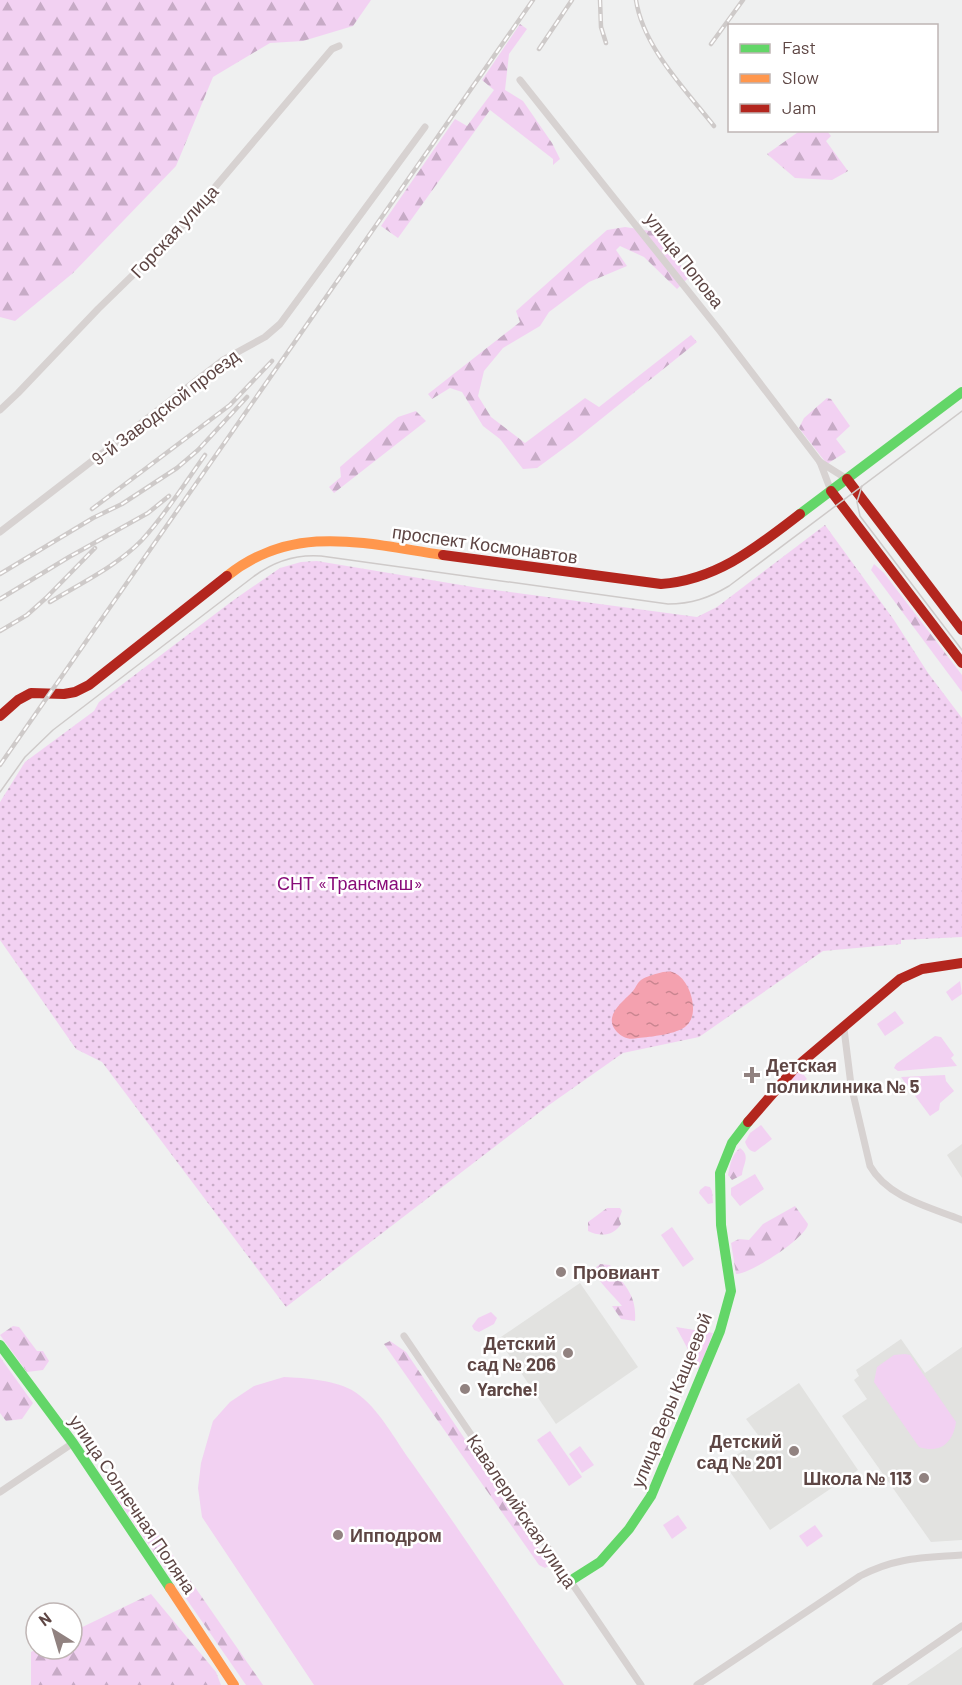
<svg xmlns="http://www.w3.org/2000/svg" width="962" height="1685" font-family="Barlow,sans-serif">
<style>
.education{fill:#e2e2e0}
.green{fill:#f2d1f2}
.forest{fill:url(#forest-firs)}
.garden{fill:url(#garden-dots)}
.water{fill:url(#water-ripples)}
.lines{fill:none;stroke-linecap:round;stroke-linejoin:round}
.street{stroke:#d7d2d1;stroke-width:7}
.fast{stroke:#63d668;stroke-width:10}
.slow{stroke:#ff974d;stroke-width:10}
.jam{stroke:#b3261e;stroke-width:10}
.tram{stroke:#cecac9;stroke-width:1.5}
.rail-casing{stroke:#cecac9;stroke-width:4.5}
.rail{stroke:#fff;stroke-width:2;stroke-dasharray:7;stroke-linecap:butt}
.poi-dot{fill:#918280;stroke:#fff;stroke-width:2}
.labels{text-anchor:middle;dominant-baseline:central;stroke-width:5;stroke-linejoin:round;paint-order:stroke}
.street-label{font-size:18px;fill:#5e4644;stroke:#fff}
.park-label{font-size:18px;fill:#880c79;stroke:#fff}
.poi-label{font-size:18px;font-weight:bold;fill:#5e4644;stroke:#fff;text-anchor:start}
</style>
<defs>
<pattern id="forest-firs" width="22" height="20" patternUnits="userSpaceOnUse" patternTransform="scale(1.5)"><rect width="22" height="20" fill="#f2d1f2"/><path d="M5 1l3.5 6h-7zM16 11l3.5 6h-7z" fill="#c7abc6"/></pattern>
<pattern id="garden-dots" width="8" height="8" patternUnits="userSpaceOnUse" patternTransform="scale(1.5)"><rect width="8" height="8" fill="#f2d1f2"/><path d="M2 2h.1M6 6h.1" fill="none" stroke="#c7abc6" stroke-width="1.8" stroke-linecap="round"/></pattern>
<pattern id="water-ripples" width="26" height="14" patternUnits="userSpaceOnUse" patternTransform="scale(1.5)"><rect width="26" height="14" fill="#f4a1af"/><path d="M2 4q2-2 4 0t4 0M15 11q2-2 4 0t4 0" fill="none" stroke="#c98590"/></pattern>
</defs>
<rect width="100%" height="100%" fill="#eff0f0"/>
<g class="education">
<path d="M 962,1144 L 962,1178 L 947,1155 Z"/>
<path d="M 580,1283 L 638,1367 L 556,1424 L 498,1339 Z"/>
<path d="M 901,1339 L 925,1373 L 962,1347 L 962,1540 L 931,1542 L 842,1416 L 867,1399 L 854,1380 L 859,1376 L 856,1370 Z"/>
<path d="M 799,1383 L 858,1470 L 770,1530 L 724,1463 L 761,1439 L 746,1419 Z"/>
<path d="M 962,1647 L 962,1685 L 907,1685 L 935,1666 Z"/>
</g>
<g class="green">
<path d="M 960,981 L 962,994 L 952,1001 L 946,992 Z"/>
<path d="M 895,1011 L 904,1023 L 885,1036 L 877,1024 Z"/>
<path d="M 935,1036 L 941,1037 L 954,1055 L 951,1058 L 957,1066 L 898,1071 L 894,1068 L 896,1064 Z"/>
<path d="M 800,1070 L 807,1079 L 788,1093 L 784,1086 Z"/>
<path d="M 945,1075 L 946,1081 L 954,1091 L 940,1103 L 939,1110 L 930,1116 L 901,1077 Z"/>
<path d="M 761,1125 L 772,1139 L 755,1152 C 749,1151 747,1147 745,1142 L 750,1133 Z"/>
<path d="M 755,1174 L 764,1189 L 740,1206 L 731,1195 L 731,1188 Z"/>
<path d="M 672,1227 L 694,1259 L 683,1267 L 661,1235 Z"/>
<path d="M 491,1312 L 497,1318 L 494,1324 L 479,1332 L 474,1330 L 472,1326 L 478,1318 Z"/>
<path d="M 676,1327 L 713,1333 L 699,1370 Z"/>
<path d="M 905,1354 L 910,1355 L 956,1422 C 953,1443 940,1454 919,1447 L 874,1382 L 877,1367 L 894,1355 Z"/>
<path d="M 284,1377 C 305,1378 337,1380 355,1392 C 379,1408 395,1440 412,1463 C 464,1536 513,1611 564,1685 L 314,1685 L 202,1517 L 198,1488 L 201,1463 L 213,1421 L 230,1402 L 254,1386 Z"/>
<path d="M 550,1431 L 582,1477 L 569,1486 L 537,1440 Z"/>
<path d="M 580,1446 L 594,1465 L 582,1473 L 569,1454 Z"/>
<path d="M 678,1515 L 687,1528 L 672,1539 L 663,1525 Z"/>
<path d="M 815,1525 L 823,1536 L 807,1547 L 799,1536 Z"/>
</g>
<g class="forest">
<path d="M 0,0 L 371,0 L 353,26 L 303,41 L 270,43 L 213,77 L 176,166 L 73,273 L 15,321 L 0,317 Z"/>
<path d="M 520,24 L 527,29 L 509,54 L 505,90 L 523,101 L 552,143 L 560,159 L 553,165 L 553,159 L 490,110 L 398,238 L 381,226 L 455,119 L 467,126 L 494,90 L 482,80 Z"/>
<path d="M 801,130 L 827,131 L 831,136 L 826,141 L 848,171 L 832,180 L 795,178 L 767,154 Z"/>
<path d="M 625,227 L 657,232 L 689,277 L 677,289 L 644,257 L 620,246 L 616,250 L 627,266 L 589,282 L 549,312 L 540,326 L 503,348 L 484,371 L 478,396 L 491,417 L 525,443 L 585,398 L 599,407 L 691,335 L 697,342 L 575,440 L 537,468 L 523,469 L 500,439 L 483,426 L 462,392 L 450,388 L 432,399 L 428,394 L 520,322 L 516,311 L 607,230 Z"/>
<path d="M 827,398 L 831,399 L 850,426 L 836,439 L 846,452 L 827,464 L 799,428 L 804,418 Z"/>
<path d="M 416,411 L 426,421 L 334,493 L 329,487 L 341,477 L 340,467 L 398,417 Z"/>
<path d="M 874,564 L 884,573 L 962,675 L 962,692 L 871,570 Z"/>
<path d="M 740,1148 C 751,1156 743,1164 742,1175 L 732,1180 L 728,1175 C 730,1165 732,1154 740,1148 Z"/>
<path d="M 705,1186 L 710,1187 L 712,1191 L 713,1203 L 708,1204 L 699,1193 L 700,1190 Z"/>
<path d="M 795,1206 L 808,1224 C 807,1237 751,1274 736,1274 L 731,1243 L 739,1239 L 749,1240 L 763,1224 Z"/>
<path d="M 607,1208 L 620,1208 L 622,1211 L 619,1219 L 621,1224 C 614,1236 600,1237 588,1231 L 588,1222 Z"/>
<path d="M 600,1264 L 610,1265 C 624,1286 637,1294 635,1321 L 621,1319 L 612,1306 L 622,1306 C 614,1296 596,1280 594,1269 Z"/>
<path d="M 13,1326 L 19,1327 L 37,1351 L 43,1351 L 49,1361 L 43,1370 L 27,1372 L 0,1335 Z"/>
<path d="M 390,1341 L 406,1352 L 550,1565 L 545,1568 L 539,1565 L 384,1344 Z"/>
<path d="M 0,1357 L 33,1403 L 22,1419 L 6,1421 L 0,1413 Z"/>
<path d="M 124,1485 L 263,1685 L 246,1685 L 113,1493 Z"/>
<path d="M 151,1594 L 216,1672 L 221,1685 L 31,1685 L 31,1652 L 37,1649 L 72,1649 L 72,1632 Z"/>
</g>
<path class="garden" d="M 825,525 L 894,620 L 928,673 L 962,718 L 962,937 L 901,940 L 901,944 L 823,951 L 699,1037 L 623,1053 L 549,1105 L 286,1307 L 102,1062 L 76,1049 L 0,940 L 0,802 L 25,762 L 94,711 L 99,702 L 235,599 L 280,568 L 301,562 L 317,561 L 479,588 L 697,617 L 717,607 Z"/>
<path class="water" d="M 663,972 C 666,972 669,971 672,972 C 690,977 701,1014 686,1026 C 678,1034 650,1037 638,1038 C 629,1040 623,1038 617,1032 C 602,1016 623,1002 633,991 C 636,987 638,982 641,980 C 647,976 656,974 663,972 Z"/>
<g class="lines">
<g class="street">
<path d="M 520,80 L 720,331 L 820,462 L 831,491"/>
<path d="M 0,410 L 18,393 L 98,309 L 177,232 L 332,49 L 339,46"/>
<path d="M 820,462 L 847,479"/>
<path d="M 0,532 L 223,360 L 265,337 L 280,324 L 425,127"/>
<path d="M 844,1029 L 851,1085 L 870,1166 C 888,1198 930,1207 962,1220"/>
<path d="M 404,1336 L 641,1685"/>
<path d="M 0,1492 L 73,1443"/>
<path d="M 697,1685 L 860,1576 C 896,1557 923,1558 962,1555"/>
<path d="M 876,1685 L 962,1626"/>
</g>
<g class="fast">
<path d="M 800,514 L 962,392"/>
<path d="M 0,1345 L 73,1443 L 170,1588"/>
<path d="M 570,1581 L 600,1562 L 629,1529 L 651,1496 L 720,1331 L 731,1291 L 721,1225 L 720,1173 L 732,1143 L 748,1122"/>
</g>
<g class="slow">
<path d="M 227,576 C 294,522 366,544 443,555"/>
<path d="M 170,1588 L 234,1685"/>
</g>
<g class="jam">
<path d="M 847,479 L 962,630"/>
<path d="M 831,491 L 962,663"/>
<path d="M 443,555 L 661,584 C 717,580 757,547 800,514"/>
<path d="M 0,716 L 18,700 L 31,693 L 64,694 L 75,692 L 89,685 L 227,576"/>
<path d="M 748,1122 L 795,1068 L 900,979 L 922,969 L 962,963"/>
</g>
<g class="tram">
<path d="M 862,486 L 857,502 L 860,516 L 962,650"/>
<path d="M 0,792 L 25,757 L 53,730 L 253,577 C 274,561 295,554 321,556 L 668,604 C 691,604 709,598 729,586 L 962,411"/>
</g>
<g class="rail-casing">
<g id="rail">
<path d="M 600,0 L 601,27 L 606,43"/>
<path d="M 636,0 C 643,47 685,89 714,126"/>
<path d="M 711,44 L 743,0"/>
<path d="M 539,49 L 572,0"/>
<path d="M 92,509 L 230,405 L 272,361"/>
<path d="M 0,574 L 93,518 L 122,504 L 177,468 L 198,450 L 247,397"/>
<path d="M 0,599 L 69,557 L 148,513 L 169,496"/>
<path d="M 50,602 C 81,583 117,566 142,540 C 166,514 185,483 205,455"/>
<path d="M 0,631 L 27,615 L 46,598 L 95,548"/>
<path d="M 0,765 L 533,0"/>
</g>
</g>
<use href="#rail" class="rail"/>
</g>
<g class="poi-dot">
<path d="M749 1066h6v6h6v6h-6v6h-6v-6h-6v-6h6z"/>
<circle cx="561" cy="1272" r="6"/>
<circle cx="568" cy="1353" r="6"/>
<circle cx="465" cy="1389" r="6"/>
<circle cx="794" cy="1451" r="6"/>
<circle cx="924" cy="1478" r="6"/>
<circle cx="338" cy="1535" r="6"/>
</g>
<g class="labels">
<g class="street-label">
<text transform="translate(174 231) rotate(-47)">Горская улица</text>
<text transform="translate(685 260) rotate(52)">улица Попова</text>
<text transform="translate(165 407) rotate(-37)">9-й Заводской проезд</text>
<text transform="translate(485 544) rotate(8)">проспект Космонавтов</text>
<text transform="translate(671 1400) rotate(-68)">улица Веры Кащеевой</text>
<text transform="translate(133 1504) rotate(56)">улица Солнечная Поляна</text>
<text transform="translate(522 1511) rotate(56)">Кавалерийская улица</text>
</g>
<g class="park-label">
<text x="350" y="883">СНТ «Трансмаш»</text>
</g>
<g class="poi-label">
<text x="766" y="1065">Детская<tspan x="766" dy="21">поликлиника № 5</tspan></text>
<text x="573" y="1272">Провиант</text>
<text x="556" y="1343" text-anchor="end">Детский<tspan x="556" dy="21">сад № 206</tspan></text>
<text x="477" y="1389">Yarche!</text>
<text x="782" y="1441" text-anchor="end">Детский<tspan x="782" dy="21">сад № 201</tspan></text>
<text x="912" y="1478" text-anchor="end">Школа № 113</text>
<text x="350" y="1535">Ипподром</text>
</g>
</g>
<rect x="728" y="24" width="210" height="108" fill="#ffffff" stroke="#bfb5b4" stroke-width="1.5"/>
<rect x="740" y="44" width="30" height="9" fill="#63d668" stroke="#bfb5b4" stroke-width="1.5"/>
<text x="782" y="54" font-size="18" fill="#5e4644">Fast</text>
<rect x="740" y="74" width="30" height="9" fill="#ff974d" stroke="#bfb5b4" stroke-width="1.5"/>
<text x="782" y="84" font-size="18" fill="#5e4644">Slow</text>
<rect x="740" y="104" width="30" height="9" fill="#b3261e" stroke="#bfb5b4" stroke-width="1.5"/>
<text x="782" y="114" font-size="18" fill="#5e4644">Jam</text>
<g transform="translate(54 1631) rotate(323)"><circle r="28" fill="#ffffff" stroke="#bfb5b4" stroke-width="1.5"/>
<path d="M0-4.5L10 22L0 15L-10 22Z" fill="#918280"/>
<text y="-9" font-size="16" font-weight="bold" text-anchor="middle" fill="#5e4644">N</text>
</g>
</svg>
